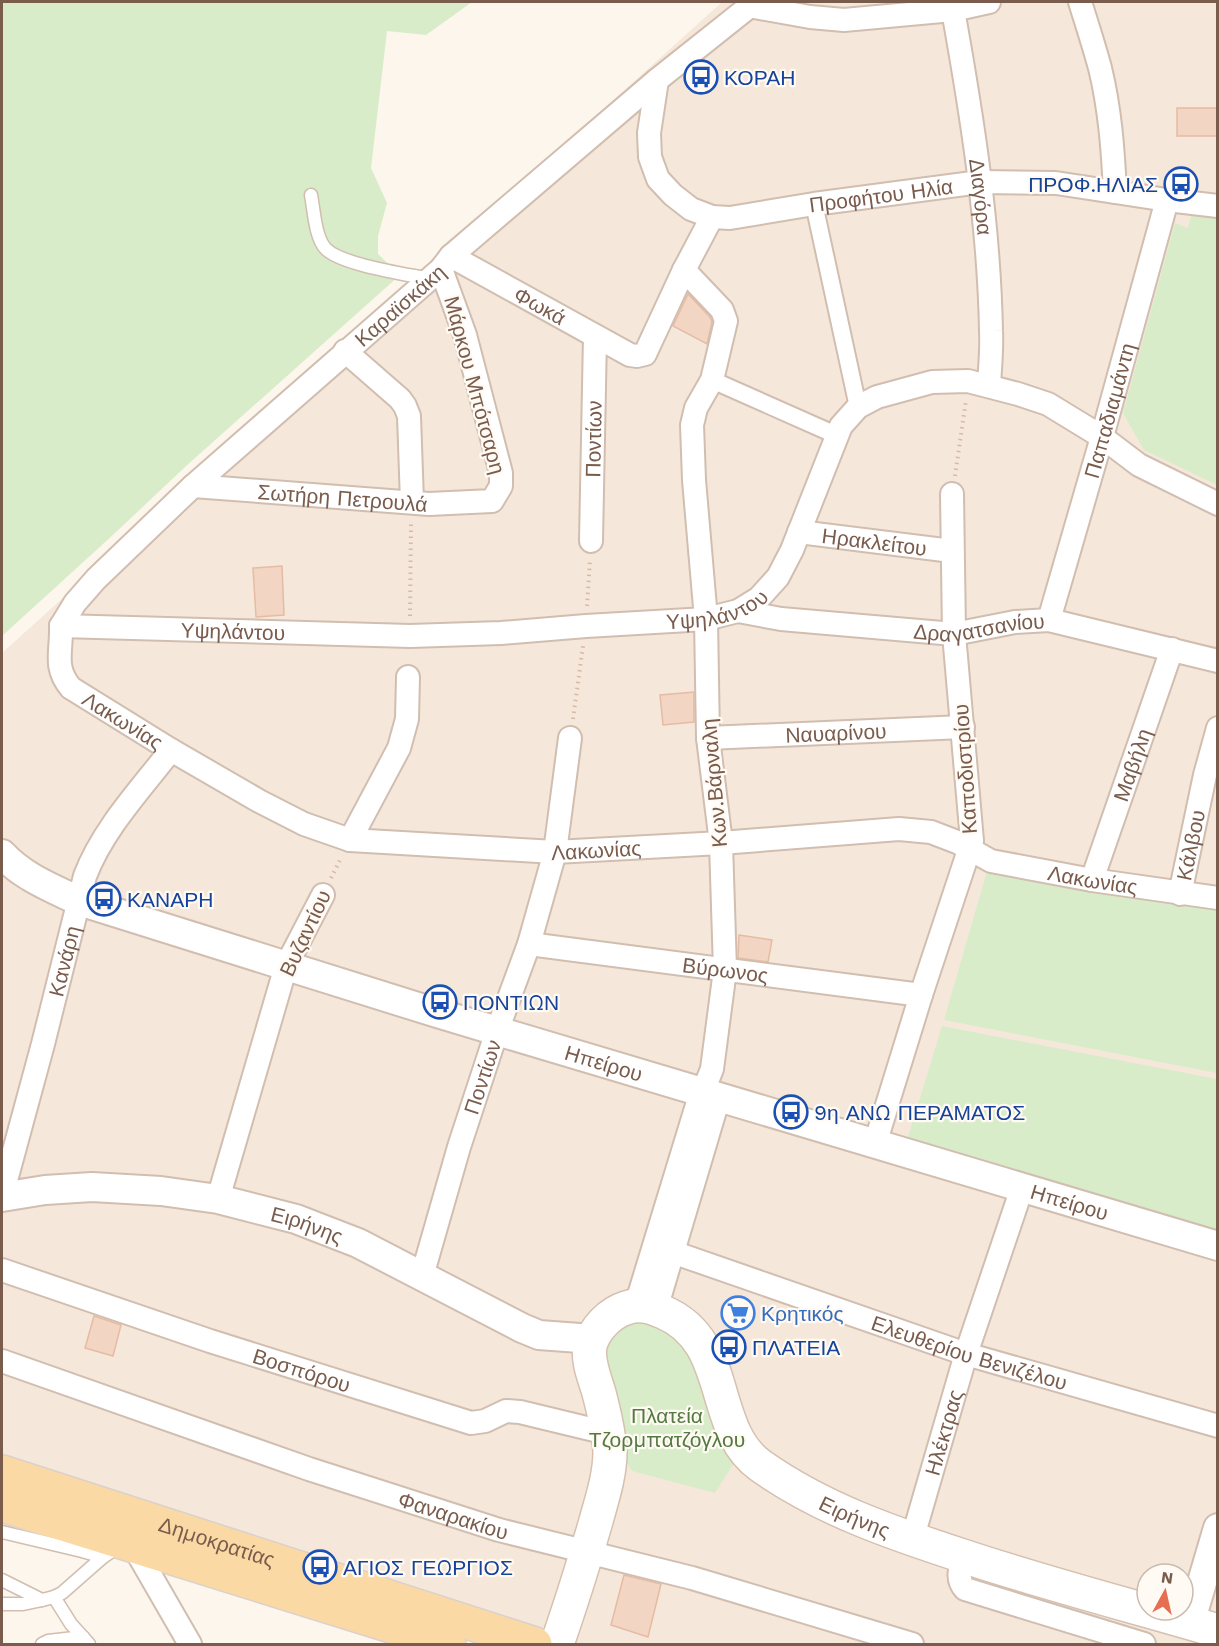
<svg xmlns="http://www.w3.org/2000/svg" width="1219" height="1646" font-family="'Work Sans',sans-serif">
<style>
.residential{fill:#f5e8da;fill-rule:evenodd}
.green{fill:#d8ecc9}
.building{fill:#f3d5c3;stroke:#e6bba3;stroke-width:1.5}
.lines{fill:none;stroke-linecap:round;stroke-linejoin:round}
.service-casing{stroke:#d1beb0;stroke-width:15}
.pedestrian-casing{stroke:#d1beb0;stroke-width:20}
.minor-casing{stroke:#d1beb0;stroke-width:26}
.tertiary-casing{stroke:#d1beb0;stroke-width:32}
.secondary-casing{stroke:#d6c0b0;stroke-width:36}
.primary-casing{stroke:#dad1cd;stroke-width:36}
.path{stroke:#d9b8a5;stroke-width:4;stroke-dasharray:1.5 4.5;stroke-linecap:butt}
.service{stroke:#fff;stroke-width:12}
.pedestrian{stroke:#fff;stroke-width:16}
.minor{stroke:#fff;stroke-width:22}
.tertiary{stroke:#fff;stroke-width:28}
.secondary{stroke:#fff;stroke-width:33}
.primary{stroke:#fbd9a5;stroke-width:33}
.labels{text-anchor:middle;dominant-baseline:central;stroke-width:4.5;stroke-linejoin:round;paint-order:stroke}
.transit-label{font-size:21px;fill:#164399;stroke:#fffaf3;text-anchor:start}
.street-label{font-size:21px;fill:#7a5c4d;stroke:#fffaf3}
.shop-label{font-size:21px;fill:#366cbe;stroke:#fffaf3;text-anchor:start}
.park-label{font-size:21px;fill:#537a41;stroke:#fffaf3}
</style>
<rect width="100%" height="100%" fill="#fdf6ec"/>
<path class="residential" d="M 722,2 L 1217,2 L 1217,1644 L 556,1644 L 2,1464 L 2,653 ZM 1147,1574 L 1183,1574 L 1183,1610 L 1147,1610 Z"/>
<g class="green">
<path d="M 2,2 L 472,2 L 426,35 L 387,31 L 371,168 L 387,203 L 378,236 L 378,254 L 400,275 L 185,467 L 114,534 L 2,636 Z"/>
<path d="M 1192,213 L 1217,217 L 1217,485 L 1144,450 L 1123,413 L 1175,223 L 1188,228 Z"/>
<path d="M 987,871 L 1217,904 L 1217,1073 L 944,1020 Z"/>
<path d="M 942,1026 L 1217,1079 L 1217,1230 L 907,1140 Z"/>
<path d="M 656,1317 L 687,1348 L 734,1463 L 715,1493 L 632,1471 L 621,1454 L 604,1356 L 610,1332 L 619,1322 Z"/>
</g>
<g class="building">
<rect x="1177" y="108" width="41" height="28"/>
<path d="M 688,294 L 710,317 L 712,322 L 707,344 L 673,326 Z"/>
<path d="M 282,566 L 284,615 L 256,617 L 253,568 Z"/>
<path d="M 694,692 L 694,722 L 663,725 L 660,695 Z"/>
<path d="M 739,935 L 772,940 L 768,962 L 738,958 Z"/>
<path d="M 94,1316 L 121,1325 L 113,1356 L 85,1348 Z"/>
<path d="M 624,1575 L 661,1584 L 648,1637 L 611,1625 Z"/>
</g>
<g class="lines">
<g class="service-casing">
<g id="service">
<path d="M 311,195 C 314,210 315,238 326,249 C 342,265 406,274 430,279"/>
<path d="M 2,1532 L 82,1551 L 103,1557"/>
<path d="M 2,1580 L 42,1600 L 54,1597 L 62,1593 L 103,1557 L 118,1547"/>
<path d="M 54,1597 L 71,1624 L 89,1644"/>
<path d="M 2,1604 L 23,1604 L 42,1600"/>
<path d="M 42,1644 L 48,1641 L 83,1637"/>
</g>
</g>
<g class="pedestrian-casing">
<g id="pedestrian">
<path d="M 814,204 L 858,407"/>
<path d="M 712,380 L 836,435"/>
</g>
</g>
<g class="minor-casing">
<g id="minor">
<path d="M 1080,2 C 1087,24 1094,46 1100,68 C 1110,109 1113,150 1115,192"/>
<path d="M 749,6 L 810,17 L 844,20 L 953,10 L 989,2"/>
<path id="s1" d="M 953,10 C 972,116 989,223 991,331 C 992,349 990,367 989,385"/>
<path id="s2" d="M 657,80 L 649,133 L 650,157 L 658,179 L 673,195 L 691,209 L 712,217 L 730,218 L 814,204 L 980,182 L 1056,183 L 1167,200 L 1218,206"/>
<path id="s3" d="M 451,256 L 630,355 L 637,356 L 645,354 L 684,270 L 712,217"/>
<path d="M 345,351 L 400,399 L 405,406 L 409,416 L 412,502"/>
<path id="s4" d="M 193,486 L 429,504 L 492,501 L 501,486 L 501,473 L 465,335 L 441,269"/>
<path id="s5" d="M 799,532 L 952,551"/>
<path id="s6" d="M 591,541 L 595,336"/>
<path id="s7" d="M 738,611 L 781,619 L 954,634 L 1015,622 L 1049,620 L 1218,661"/>
<path id="s8" d="M 1049,620 L 1102,437 L 1167,200"/>
<path id="s9" d="M 61,626 L 410,636 L 501,633 L 586,626 L 706,619 L 738,611 L 759,598 L 778,577 L 792,550 L 841,426 L 858,407 L 877,397 L 932,382 L 968,381 L 1018,394 L 1048,404 L 1102,437 L 1139,465 L 1218,504"/>
<path id="s10" d="M 61,626 C 62,651 53,667 71,688 L 171,750 L 259,801 L 304,824 L 350,840 L 555,852 L 721,843 L 899,829 L 931,832 L 957,842 L 991,861 L 1092,880 L 1218,898"/>
<path id="s11" d="M 61,626 L 75,603 L 96,579 L 193,486 L 441,269 L 451,256 L 657,80 L 755,2"/>
<path id="s12" d="M 708,738 L 963,727"/>
<path d="M 350,840 L 399,748 L 407,719 L 408,677"/>
<path id="s13" d="M 1092,880 L 1172,649"/>
<path id="s14" d="M 1180,894 L 1205,775 L 1218,728"/>
<path id="s15" d="M 529,944 L 921,995"/>
<path d="M 875,1144 L 921,995 L 972,841 L 954,634 L 952,494"/>
<path id="s16" d="M 2,1195 L 43,1044 L 85,876 C 103,829 140,790 171,750"/>
<path d="M 218,1199 L 286,966 L 323,895"/>
<path id="s17" d="M 655,1246 L 966,1354 L 1218,1426"/>
<path id="s18" d="M 2,1270 L 210,1341 L 471,1423 L 485,1421 L 506,1411 L 520,1412 L 607,1433"/>
<path id="s19" d="M 422,1276 L 459,1147 L 497,1031 L 529,944 L 555,852 L 570,738"/>
<path d="M 636,1305 L 701,1092 L 706,1084 L 712,1069 L 725,970 L 721,843 L 708,738 L 706,619 L 694,480 L 692,425 L 696,408 L 712,380 L 726,321 L 722,310 L 684,270"/>
<path d="M 656,1309 L 719,1097"/>
<path id="s20" d="M 2,1361 L 309,1469 L 499,1530 L 692,1578 L 912,1644"/>
<path id="s21" d="M 912,1540 L 966,1354 L 1022,1188"/>
<path d="M 134,1547 L 190,1644"/>
<path d="M 963,1557 C 960,1569 956,1579 965,1589 L 1144,1644"/>
</g>
</g>
<g class="tertiary-casing">
<g id="tertiary">
<path id="s22" d="M 2,854 C 23,877 52,888 79,901 L 437,1013 L 1218,1246"/>
<path id="s23" d="M 2,1197 L 45,1190 L 92,1187 L 161,1191 L 218,1199 L 296,1219 L 358,1243 L 522,1328 L 539,1335 L 593,1339"/>
<path d="M 1190,1623 L 1218,1528"/>
</g>
</g>
<g class="secondary-casing">
<g id="secondary">
<path id="s24" d="M 557,1644 C 571,1604 584,1562 596,1521 C 602,1499 610,1475 610,1452 C 609,1433 604,1412 599,1393 C 595,1379 587,1361 590,1346 C 594,1329 610,1313 626,1308 C 639,1303 651,1307 663,1312 C 733,1341 708,1429 761,1466 C 822,1509 892,1533 963,1556 C 1047,1584 1133,1606 1218,1631"/>
</g>
</g>
<g class="primary-casing">
<g id="primary">
<path id="s25" d="M 2,1472 L 535,1644"/>
<path d="M 2,1505 L 449,1644"/>
</g>
</g>
<g class="path">
<path d="M 955,476 L 966,400"/>
<path d="M 587,606 L 590,560"/>
<path d="M 410,616 L 411,522"/>
<path d="M 573,719 L 583,646"/>
<path d="M 331,878 L 341,858"/>
</g>
<use href="#service" class="service"/>
<use href="#pedestrian" class="pedestrian"/>
<use href="#minor" class="minor"/>
<use href="#tertiary" class="tertiary"/>
<use href="#secondary" class="secondary"/>
<use href="#primary" class="primary"/>
</g>
<defs>
<g id="bus-ring" transform="scale(1.725)"><circle r="9.5" fill="#fffaf3" stroke="#1a4fb4" stroke-width="1.5"/><path d="M-5-6H5V4H4V6H2V4H-2V6H-4V4H-5ZM-3.5-4V0h7V-4ZM-3.5 1.2v1.5H-2V1.2ZM2 1.2v1.5H3.5V1.2Z" fill="#1a4fb4"/></g>
<g id="supermarket-ring" transform="scale(1.725)"><circle r="9.5" fill="#fffaf3" stroke="#3f7fe0" stroke-width="1.5"/><path d="M-6-5.5h2.5l.6 2H6L4.5 2H-2.5L-4.4-4H-6ZM-1.5 3.2a1.3 1.3 0 1 0 .1 0ZM3 3.2a1.3 1.3 0 1 0 .1 0Z" fill="#3f7fe0"/></g>
</defs>
<g fill-rule="evenodd">
<use href="#bus-ring" x="701" y="77"/>
<use href="#bus-ring" x="1181" y="184"/>
<use href="#bus-ring" x="104" y="899"/>
<use href="#bus-ring" x="440" y="1002"/>
<use href="#bus-ring" x="791" y="1112"/>
<use href="#supermarket-ring" x="738" y="1313"/>
<use href="#bus-ring" x="729" y="1347"/>
<use href="#bus-ring" x="320" y="1567"/>
</g>
<g class="labels">
<g class="transit-label">
<text x="724" y="77">ΚΟΡΑΗ</text>
<text x="1158" y="184" text-anchor="end">ΠΡΟΦ.ΗΛΙΑΣ</text>
<text x="127" y="899">ΚΑΝΑΡΗ</text>
<text x="463" y="1002">ΠΟΝΤΙΩΝ</text>
<text x="814" y="1112">9η ΑΝΩ ΠΕΡΑΜΑΤΟΣ</text>
<text x="752" y="1347">ΠΛΑΤΕΙΑ</text>
<text x="343" y="1567">ΑΓΙΟΣ ΓΕΩΡΓΙΟΣ</text>
</g>
<g class="street-label">
<text stroke="none"><textPath href="#s2" startOffset="339">Προφήτου Ηλία</textPath></text>
<text stroke="none"><textPath href="#s1" startOffset="189">Διαγόρα</textPath></text>
<text stroke="none"><textPath href="#s11" startOffset="468">Καραϊσκάκη</textPath></text>
<text stroke="none"><textPath href="#s3" startOffset="102">Φωκά</textPath></text>
<text transform="translate(475 385) rotate(75)">Μάρκου Μπότσαρη</text>
<text stroke="none"><textPath href="#s8" startOffset="218">Παπαδιαμάντη</textPath></text>
<text stroke="none"><textPath href="#s6" startOffset="102">Ποντίων</textPath></text>
<text stroke="none"><textPath href="#s4" startOffset="150">Σωτήρη Πετρουλά</textPath></text>
<text stroke="none"><textPath href="#s5" startOffset="76">Ηρακλείτου</textPath></text>
<text stroke="none"><textPath href="#s9" startOffset="658">Υψηλάντου</textPath></text>
<text stroke="none"><textPath href="#s7" startOffset="243">Δραγατσανίου</textPath></text>
<text stroke="none"><textPath href="#s9" startOffset="172">Υψηλάντου</textPath></text>
<text stroke="none"><textPath href="#s10" startOffset="126">Λακωνίας</textPath></text>
<text stroke="none"><textPath href="#s12" startOffset="128">Ναυαρίνου</textPath></text>
<text stroke="none"><textPath href="#s13" startOffset="122">Μαβήλη</textPath></text>
<text transform="translate(965 769) rotate(-94)">Καποδιστρίου</text>
<text transform="translate(714 783) rotate(-95)">Κων.Βάρναλη</text>
<text stroke="none"><textPath href="#s14" startOffset="50">Κάλβου</textPath></text>
<text stroke="none"><textPath href="#s10" startOffset="630">Λακωνίας</textPath></text>
<text stroke="none"><textPath href="#s10" startOffset="1136">Λακωνίας</textPath></text>
<text transform="translate(305 933) rotate(-65)">Βυζαντίου</text>
<text stroke="none"><textPath href="#s16" startOffset="242">Κανάρη</textPath></text>
<text stroke="none"><textPath href="#s15" startOffset="198">Βύρωνος</textPath></text>
<text stroke="none"><textPath href="#s22" startOffset="640">Ηπείρου</textPath></text>
<text stroke="none"><textPath href="#s19" startOffset="208">Ποντίων</textPath></text>
<text stroke="none"><textPath href="#s22" startOffset="1126">Ηπείρου</textPath></text>
<text stroke="none"><textPath href="#s23" startOffset="310">Ειρήνης</textPath></text>
<text stroke="none"><textPath href="#s17" startOffset="332">Ελευθερίου Βενιζέλου</textPath></text>
<text stroke="none"><textPath href="#s18" startOffset="316">Βοσπόρου</textPath></text>
<text stroke="none"><textPath href="#s21" startOffset="112">Ηλέκτρας</textPath></text>
<text stroke="none"><textPath href="#s20" startOffset="477">Φαναρακίου</textPath></text>
<text stroke="none"><textPath href="#s24" startOffset="696">Ειρήνης</textPath></text>
<text stroke="none"><textPath href="#s25" startOffset="226">Δημοκρατίας</textPath></text>
</g>
<g class="shop-label">
<text x="761" y="1313">Κρητικός</text>
</g>
<g class="park-label">
<text x="667" y="1415">Πλατεία<tspan x="667" dy="24">Τζορμπατζόγλου</tspan></text>
</g>
</g>
<rect width="1219" height="1646" fill="none" stroke="#7a5c4d" stroke-width="6"/>
<g transform="translate(1165 1592) rotate(8)"><circle r="28" fill="#fffaf3" stroke="#cabbb1" stroke-width="1.5"/>
<path d="M0-4.5L10 22L0 15L-10 22Z" fill="#e76f51"/>
<text y="-9" font-size="16" font-weight="bold" text-anchor="middle" fill="#7a5c4d">N</text>
</g>
</svg>
